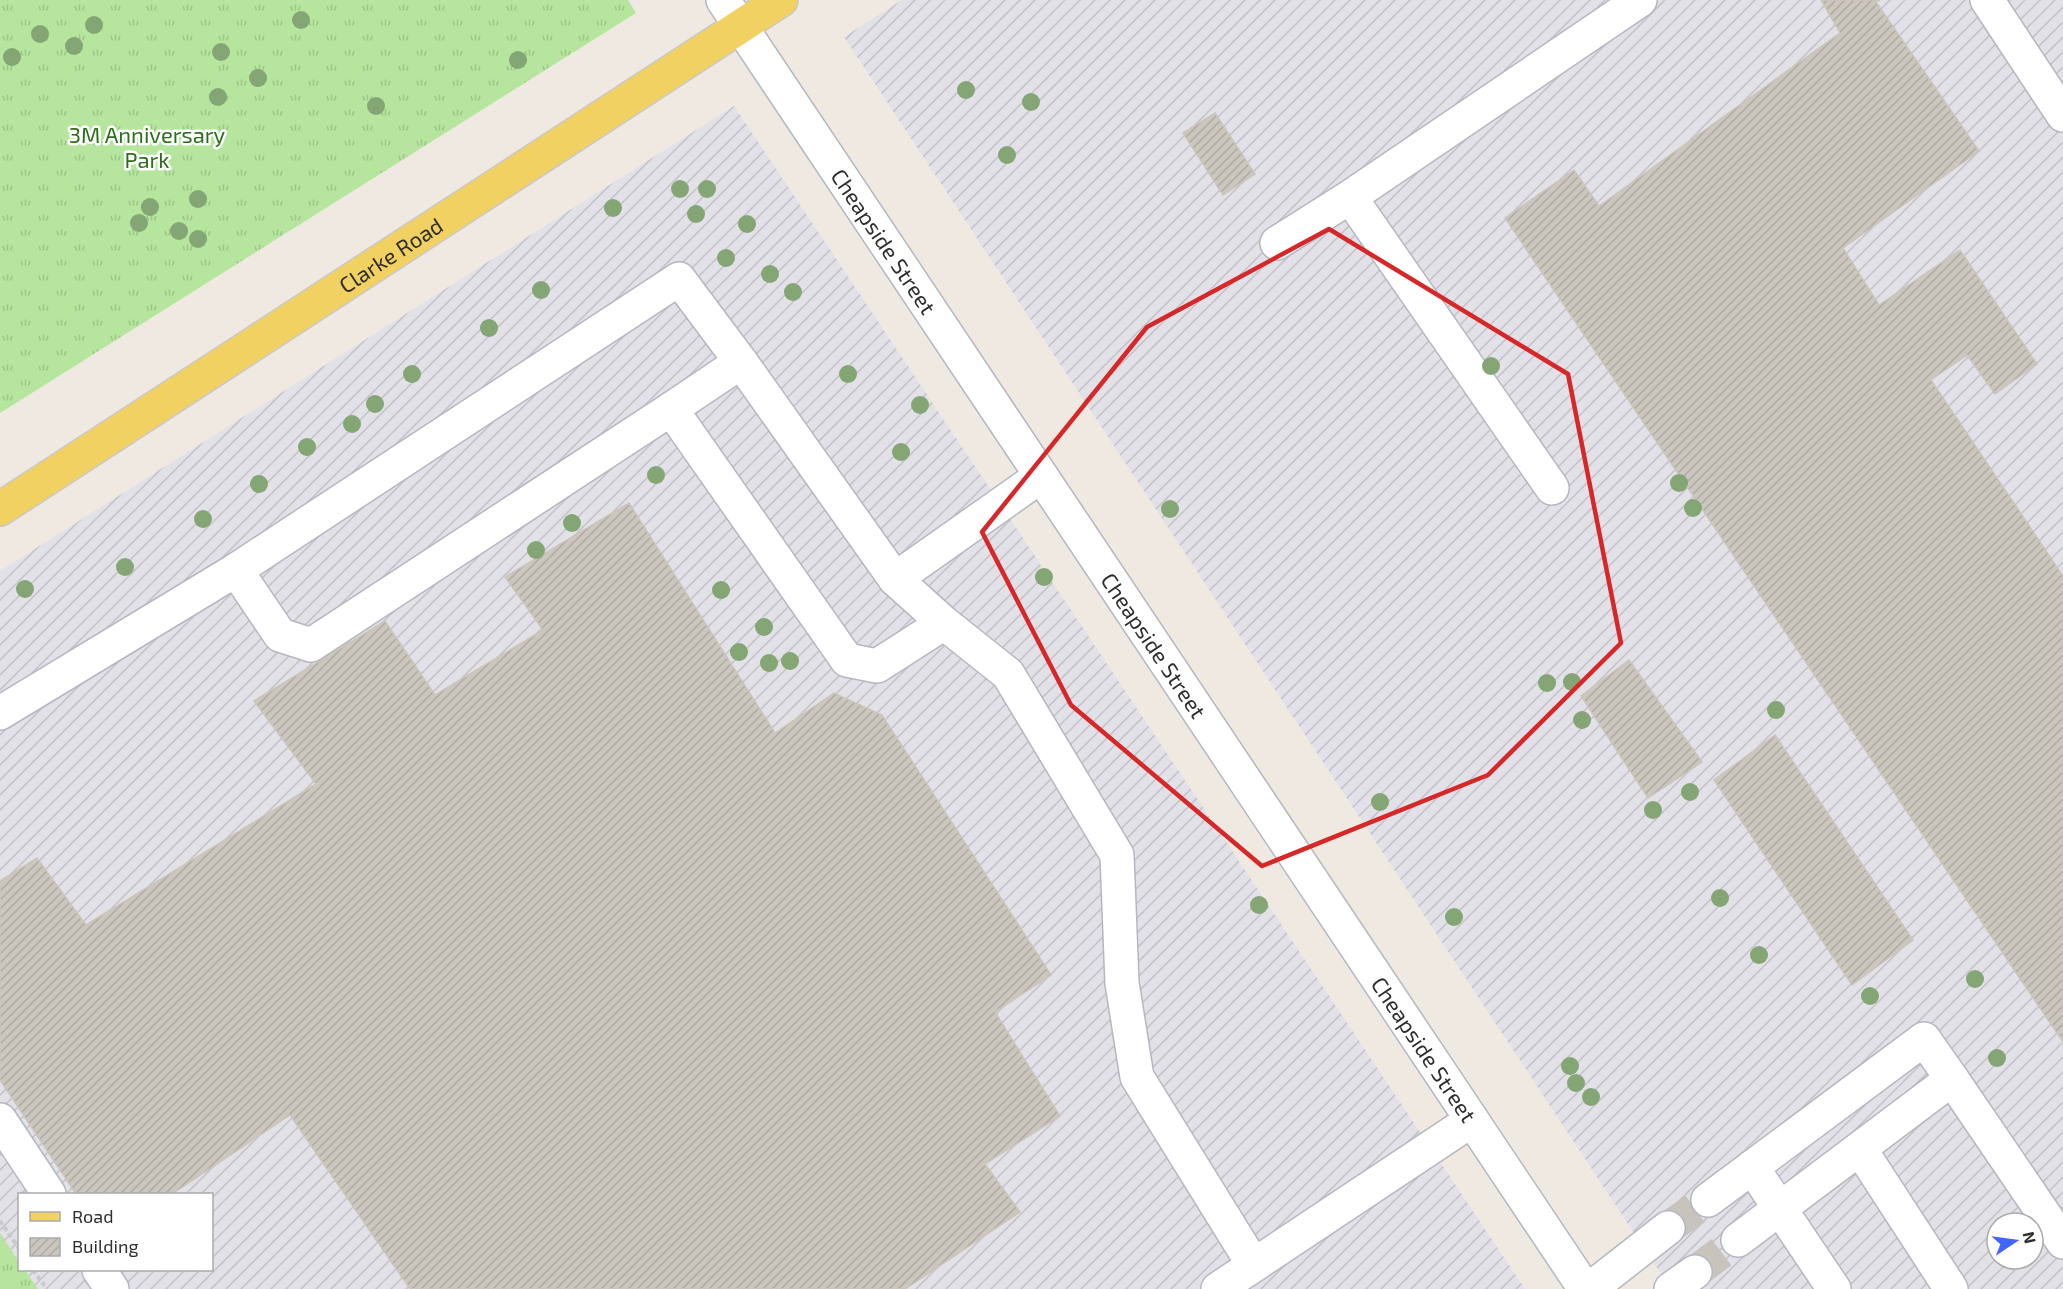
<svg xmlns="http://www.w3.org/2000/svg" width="2063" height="1289" font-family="'Exo 2',sans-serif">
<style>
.industrial{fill:url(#industrial-furrows);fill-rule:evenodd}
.grass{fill:url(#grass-tufts)}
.building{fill:url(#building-hatch);stroke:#cbc5ba;stroke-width:1.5}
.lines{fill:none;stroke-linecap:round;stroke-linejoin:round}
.minor-tunnel{stroke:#c8c4bd;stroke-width:33;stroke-dasharray:33 16;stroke-linecap:butt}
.minor-casing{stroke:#b4b7c1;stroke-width:36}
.major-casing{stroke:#c9c9c9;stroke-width:36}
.path{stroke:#c9c9c9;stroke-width:4;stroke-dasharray:4.5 3;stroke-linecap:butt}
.minor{stroke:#fff;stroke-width:33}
.major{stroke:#f2d163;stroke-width:33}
.tree{fill:#84a574}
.marked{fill:none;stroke:#d62828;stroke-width:4.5;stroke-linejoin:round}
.labels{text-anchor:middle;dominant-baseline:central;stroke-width:5;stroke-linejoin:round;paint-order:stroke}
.park-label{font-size:22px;fill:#2c6e1b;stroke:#fff}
.street-label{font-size:22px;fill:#2e2e2e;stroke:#fff}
</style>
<defs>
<pattern id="industrial-furrows" width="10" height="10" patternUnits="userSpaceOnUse" patternTransform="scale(1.5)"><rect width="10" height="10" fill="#e3e1e8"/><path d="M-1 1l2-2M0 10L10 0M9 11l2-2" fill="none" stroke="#c3c1c7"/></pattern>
<pattern id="grass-tufts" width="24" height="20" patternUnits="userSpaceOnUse" patternTransform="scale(1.5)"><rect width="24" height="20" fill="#b6e59e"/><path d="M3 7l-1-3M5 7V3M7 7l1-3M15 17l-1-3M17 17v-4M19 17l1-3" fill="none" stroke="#9dc588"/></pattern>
<pattern id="building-hatch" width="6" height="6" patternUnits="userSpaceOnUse" patternTransform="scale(1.5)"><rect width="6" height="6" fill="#cbc7bf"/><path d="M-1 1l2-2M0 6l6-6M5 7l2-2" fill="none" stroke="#afaba4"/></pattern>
</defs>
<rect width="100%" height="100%" fill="#efe9e1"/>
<g class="industrial">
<path d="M 902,0 L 2063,0 L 2063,1289 L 1671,1289 L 844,37 ZM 1997,1223 L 2033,1223 L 2033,1259 L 1997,1259 Z"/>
<path d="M 734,106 L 1525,1289 L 38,1289 L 25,1270 L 212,1270 L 212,1194 L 20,1194 L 19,1262 L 0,1233 L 0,571 Z"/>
</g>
<g class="grass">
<path d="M 0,0 L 628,0 L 636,13 L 0,413 Z"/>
<path d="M 0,1233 L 19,1262 L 20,1270 L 25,1270 L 38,1289 L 0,1289 Z"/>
</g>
<g class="building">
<path d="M 1821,0 L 1880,0 L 1876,2 L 1979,151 L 1843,248 L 1879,305 L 1960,250 L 2037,364 L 1995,394 L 1967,355 L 1931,380 L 2063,576 L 2063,1042 L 1505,218 L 1574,170 L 1599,206 L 1840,33 Z"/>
<path d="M 1215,113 L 1255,174 L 1223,195 L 1183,133 Z"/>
<path d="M 629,503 L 775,733 L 834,693 L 882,715 L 1051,975 L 995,1012 L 1060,1116 L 985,1164 L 1020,1212 L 905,1289 L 410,1289 L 290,1115 L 172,1194 L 76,1194 L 0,1080 L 0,881 L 37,858 L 86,925 L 316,784 L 254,701 L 385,621 L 435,695 L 543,630 L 505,577 Z"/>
<path d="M 1629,660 L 1702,762 L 1648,798 L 1581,696 Z"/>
<path d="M 1775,735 L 1913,940 L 1852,985 L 1714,780 Z"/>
</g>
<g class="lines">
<g class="minor-tunnel">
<path d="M 1668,1228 L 1708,1200"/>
<path d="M 1695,1272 L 1738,1240"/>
</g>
<g class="minor-casing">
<g id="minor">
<path id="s1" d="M 723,0 L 1585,1289"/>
<path d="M 1987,0 L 2063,115"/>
<path d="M 1350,197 L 1552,488"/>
<path d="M 1277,243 L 1350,197 L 1640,0"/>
<path d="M 671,409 L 847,660 L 877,666 L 944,623"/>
<path d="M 236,570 L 280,635 L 311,645 L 671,409 L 741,362"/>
<path d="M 895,579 L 1041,476"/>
<path d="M 0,713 L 236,570 L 679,279 L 741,362 L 895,579 L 944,623 L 1008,674 L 1117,855 L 1122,983 L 1137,1077 L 1253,1264"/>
<path d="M 1952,1079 L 2063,1242"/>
<path d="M 0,1120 L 49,1194"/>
<path d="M 1860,1149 L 1951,1289"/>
<path d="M 1752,1167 L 1834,1289"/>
<path d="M 1708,1200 L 1924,1039 L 1952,1079 L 1738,1240"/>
<path d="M 99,1270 L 112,1289"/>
<path d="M 1218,1289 L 1472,1120"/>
<path d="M 1590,1289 L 1668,1228"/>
<path d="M 1671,1289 L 1695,1272"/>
</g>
</g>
<g class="major-casing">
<g id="major">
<path id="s2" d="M 0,509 L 781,0"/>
</g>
</g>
<g class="path">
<path d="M 0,1221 L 20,1250"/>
<path d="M 33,1270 L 47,1289"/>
</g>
<use href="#minor" class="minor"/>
<use href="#major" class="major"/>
</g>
<g class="tree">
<circle cx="301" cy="20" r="9"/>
<circle cx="94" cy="25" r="9"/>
<circle cx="40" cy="34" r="9"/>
<circle cx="74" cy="46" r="9"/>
<circle cx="221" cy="52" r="9"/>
<circle cx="12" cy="57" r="9"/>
<circle cx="518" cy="60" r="9"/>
<circle cx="258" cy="78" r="9"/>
<circle cx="966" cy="90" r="9"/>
<circle cx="218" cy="97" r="9"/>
<circle cx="1031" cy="102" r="9"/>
<circle cx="376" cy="106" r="9"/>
<circle cx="1007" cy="155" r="9"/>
<circle cx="680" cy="189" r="9"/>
<circle cx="707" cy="189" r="9"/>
<circle cx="198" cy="199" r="9"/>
<circle cx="150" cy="207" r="9"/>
<circle cx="613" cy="208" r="9"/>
<circle cx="696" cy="214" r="9"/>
<circle cx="139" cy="223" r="9"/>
<circle cx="747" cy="224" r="9"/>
<circle cx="179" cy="231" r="9"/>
<circle cx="198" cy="239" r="9"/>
<circle cx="726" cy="258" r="9"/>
<circle cx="770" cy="274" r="9"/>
<circle cx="541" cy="290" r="9"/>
<circle cx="793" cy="292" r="9"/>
<circle cx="489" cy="328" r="9"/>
<circle cx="1491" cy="366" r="9"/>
<circle cx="412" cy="374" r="9"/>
<circle cx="848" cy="374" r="9"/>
<circle cx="375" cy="404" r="9"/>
<circle cx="920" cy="405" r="9"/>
<circle cx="352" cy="424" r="9"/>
<circle cx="307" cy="447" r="9"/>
<circle cx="901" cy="452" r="9"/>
<circle cx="656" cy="475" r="9"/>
<circle cx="1679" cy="483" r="9"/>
<circle cx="259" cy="484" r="9"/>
<circle cx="1693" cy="508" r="9"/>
<circle cx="1170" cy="509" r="9"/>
<circle cx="203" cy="519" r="9"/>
<circle cx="572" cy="523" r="9"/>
<circle cx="536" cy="550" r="9"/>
<circle cx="125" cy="567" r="9"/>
<circle cx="1044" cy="577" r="9"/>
<circle cx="25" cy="589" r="9"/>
<circle cx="721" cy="590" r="9"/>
<circle cx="764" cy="627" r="9"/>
<circle cx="739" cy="652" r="9"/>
<circle cx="790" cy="661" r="9"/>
<circle cx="769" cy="663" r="9"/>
<circle cx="1572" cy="682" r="9"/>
<circle cx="1547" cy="683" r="9"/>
<circle cx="1776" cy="710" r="9"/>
<circle cx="1582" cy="720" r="9"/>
<circle cx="1690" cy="792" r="9"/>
<circle cx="1380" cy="802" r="9"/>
<circle cx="1653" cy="810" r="9"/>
<circle cx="1720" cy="898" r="9"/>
<circle cx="1259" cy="905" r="9"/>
<circle cx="1454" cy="917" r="9"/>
<circle cx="1759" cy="955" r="9"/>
<circle cx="1975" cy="979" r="9"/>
<circle cx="1870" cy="996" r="9"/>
<circle cx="1997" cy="1058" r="9"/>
<circle cx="1570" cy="1066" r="9"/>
<circle cx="1576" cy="1083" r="9"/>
<circle cx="1591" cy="1097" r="9"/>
</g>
<path class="marked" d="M 1329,229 L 1568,374 L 1621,643 L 1488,775 L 1262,866 L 1071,705 L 982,532 L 1147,327 Z"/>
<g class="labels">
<g class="park-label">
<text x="147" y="134">3M Anniversary<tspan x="147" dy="25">Park</tspan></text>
</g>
<g class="street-label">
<text stroke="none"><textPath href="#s1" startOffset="290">Cheapside Street</textPath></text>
<text stroke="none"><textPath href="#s2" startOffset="466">Clarke Road</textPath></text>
<text stroke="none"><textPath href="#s1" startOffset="776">Cheapside Street</textPath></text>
<text stroke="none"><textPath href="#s1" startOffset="1262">Cheapside Street</textPath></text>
</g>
</g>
<rect x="18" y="1193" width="195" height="78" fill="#ffffff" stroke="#ababab" stroke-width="1.5"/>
<rect x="30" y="1212" width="30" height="9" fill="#f2d163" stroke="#ababab" stroke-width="1.5"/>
<text x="72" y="1223" font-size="18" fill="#2e2e2e">Road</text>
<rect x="30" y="1238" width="30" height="18" fill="url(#building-hatch)" stroke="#ababab" stroke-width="1.5"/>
<text x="72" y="1253" font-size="18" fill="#2e2e2e">Building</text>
<g transform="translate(2015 1241) rotate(77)"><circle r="28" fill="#ffffff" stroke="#ababab" stroke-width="1.5"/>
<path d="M0-4.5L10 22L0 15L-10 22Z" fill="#4264fb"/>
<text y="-9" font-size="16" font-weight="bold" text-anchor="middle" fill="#2e2e2e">N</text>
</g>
</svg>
